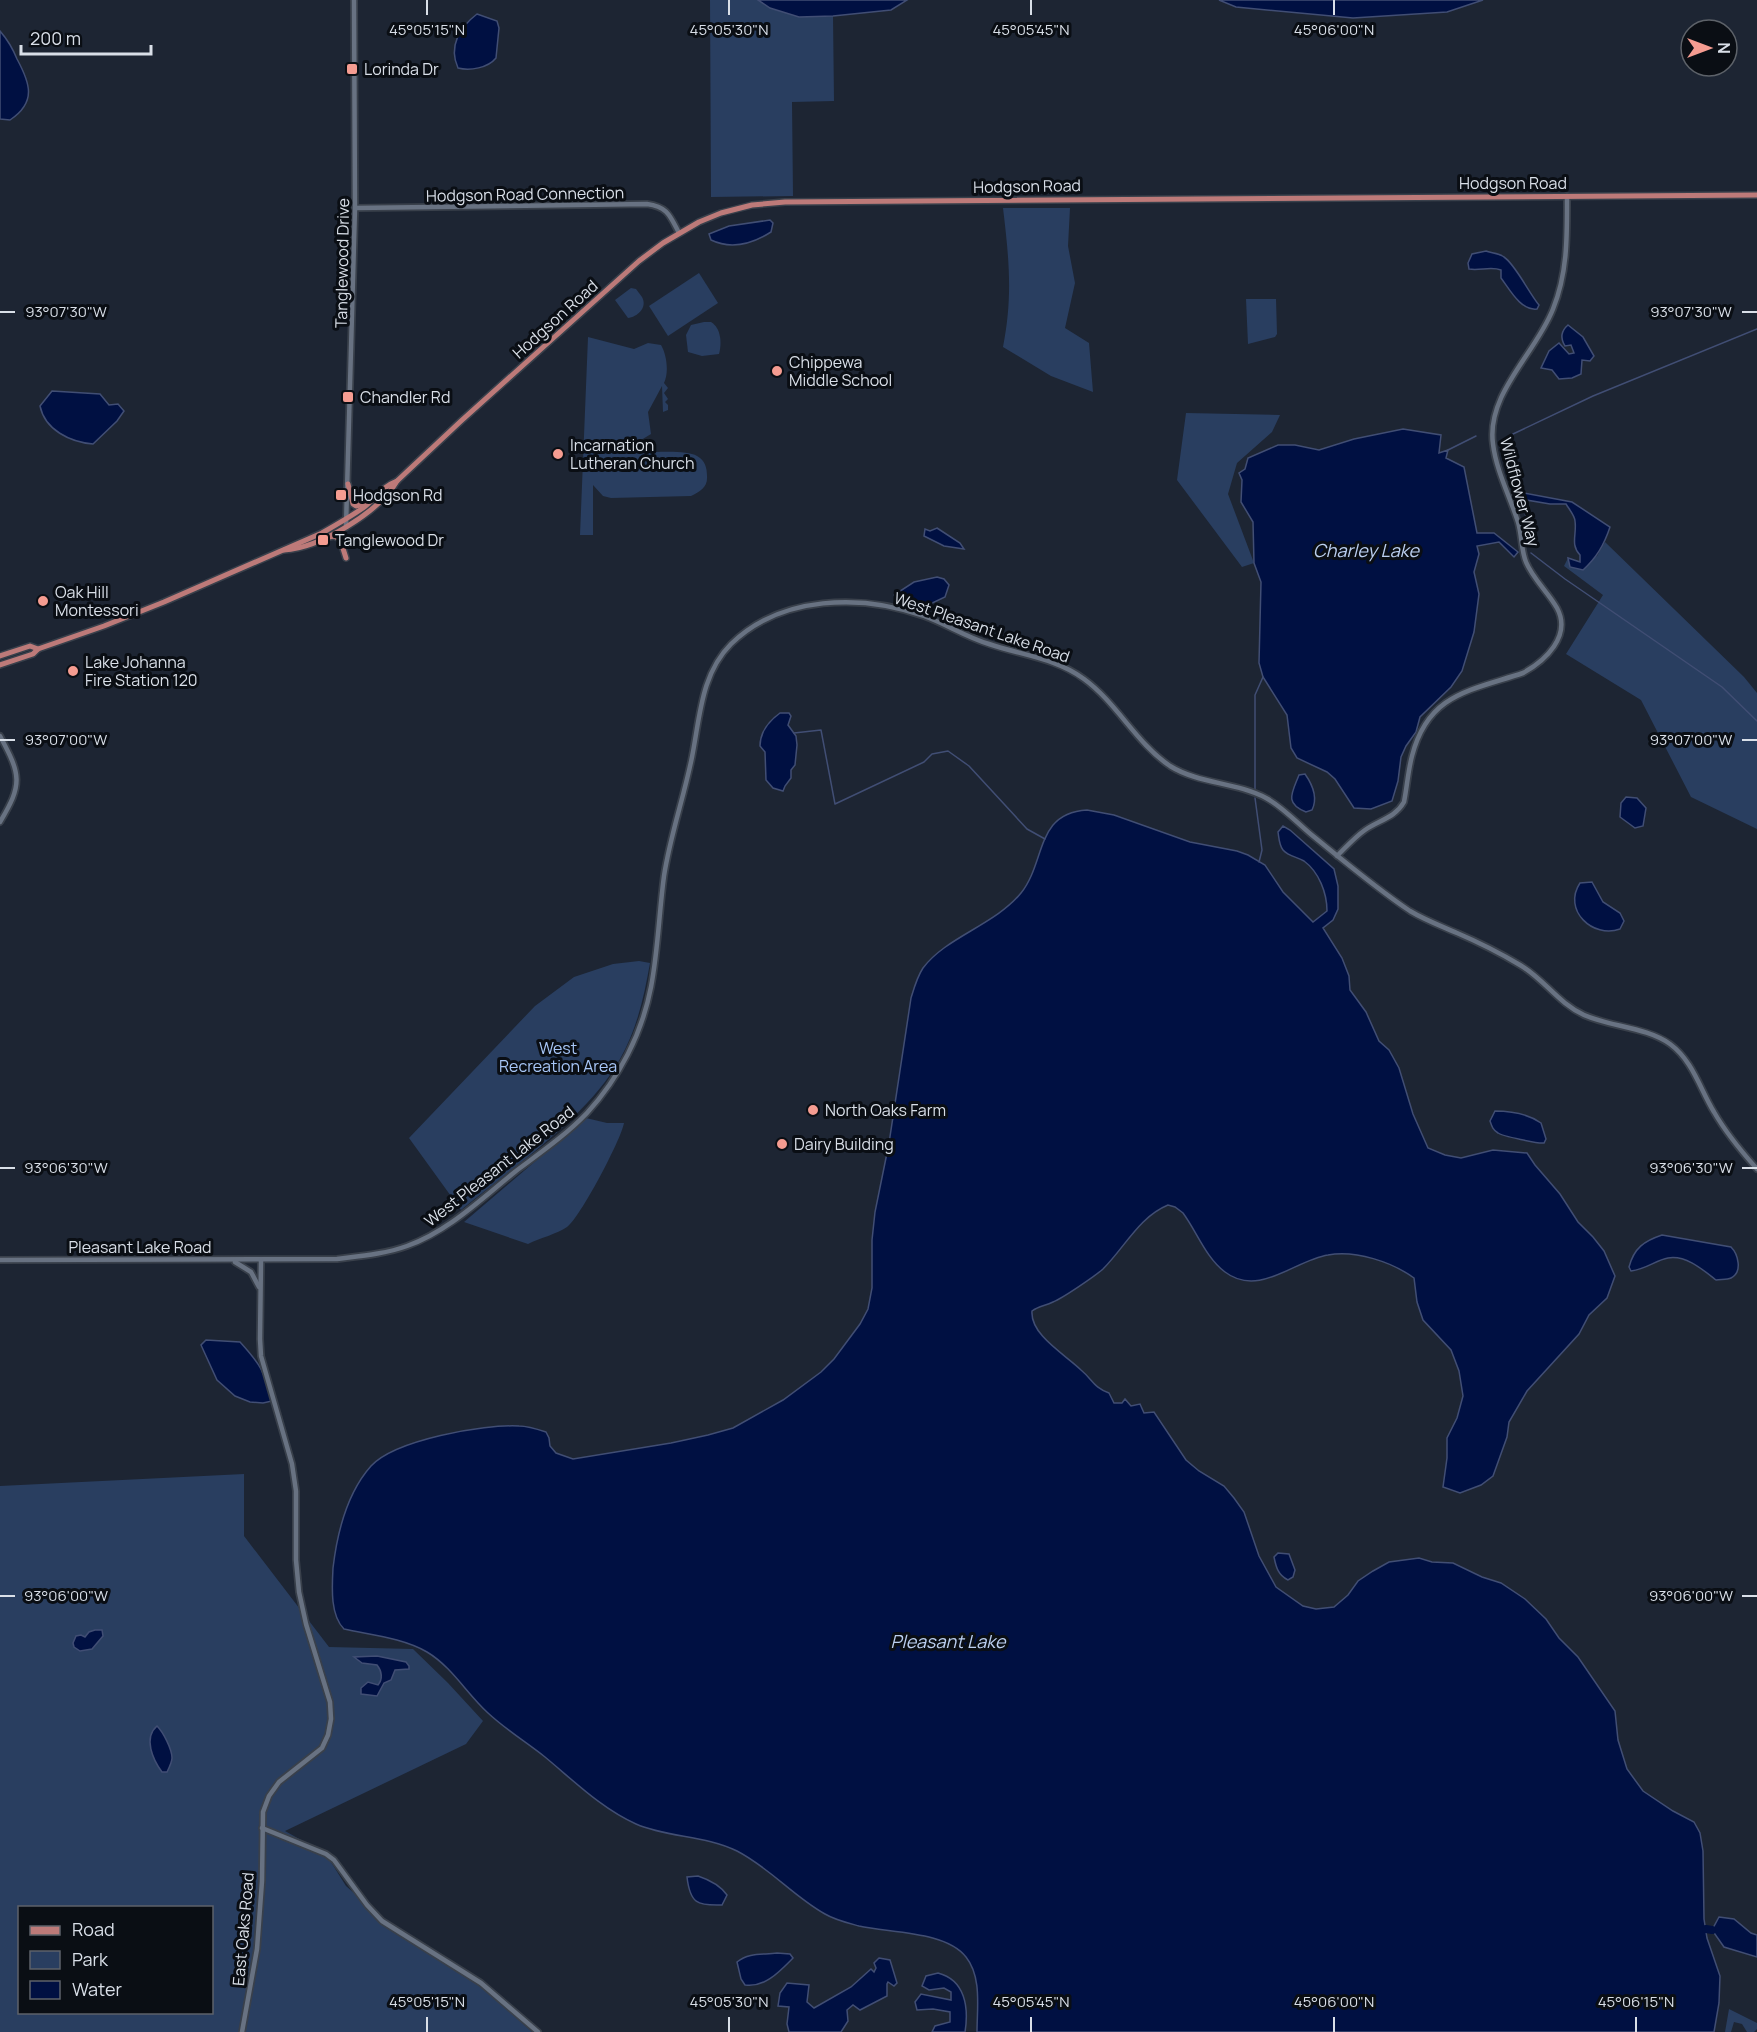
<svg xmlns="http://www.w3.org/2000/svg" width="1757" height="2032" font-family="Manrope,sans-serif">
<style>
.green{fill:#293e60;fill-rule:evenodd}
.water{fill:#001042;stroke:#414e74;stroke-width:1.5}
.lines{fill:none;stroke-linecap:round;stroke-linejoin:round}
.stream{stroke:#414e74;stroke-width:1.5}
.river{stroke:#001042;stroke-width:8}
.minor-casing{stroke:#39404b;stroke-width:8}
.major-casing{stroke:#39404b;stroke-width:8}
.minor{stroke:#687282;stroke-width:4.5}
.major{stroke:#bd7a79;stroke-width:5}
.ticks{fill:none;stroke:#d9dfe8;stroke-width:2}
.poi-dot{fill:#f59c91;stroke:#0a0e14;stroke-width:2}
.labels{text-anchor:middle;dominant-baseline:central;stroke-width:6;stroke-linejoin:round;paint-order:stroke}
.poi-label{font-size:16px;fill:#d9dfe8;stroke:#0a0e14;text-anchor:start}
.street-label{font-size:16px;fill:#d9dfe8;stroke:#0a0e14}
.park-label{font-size:16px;fill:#a7c6f7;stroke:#0a0e14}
.water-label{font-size:18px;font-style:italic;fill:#bbcff0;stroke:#0a0e14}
.ticks-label{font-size:15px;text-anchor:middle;fill:#d9dfe8;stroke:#0a0e14;stroke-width:6;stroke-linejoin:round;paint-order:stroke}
</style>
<rect width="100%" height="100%" fill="#1d2533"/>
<g class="green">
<path d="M 710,0 L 758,0 L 770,8 L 799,17 L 833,16 L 834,101 L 792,102 L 793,196 L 711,197 Z"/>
<path d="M 1003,208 L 1070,208 L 1068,246 L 1075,283 L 1065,328 L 1089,343 L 1093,392 L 1051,376 L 1003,347 C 1013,297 1009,258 1003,208 Z"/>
<path d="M 699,273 L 718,303 L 668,336 L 649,306 Z"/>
<path d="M 631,288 L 636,289 C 638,292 640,294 642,297 C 648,308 637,317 628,318 L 615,300 Z"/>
<path d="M 1246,299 L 1276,299 L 1277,334 L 1275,337 L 1248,344 Z"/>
<path d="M 704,322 L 711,322 C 721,328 722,343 719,354 L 702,356 L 688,352 L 686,335 L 691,325 Z"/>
<path d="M 588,337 L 634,349 L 648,343 L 661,345 C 667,355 669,373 664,383 L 668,388 L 664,393 L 668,399 L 665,402 L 668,405 L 668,410 L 663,412 L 662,386 L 648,412 L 651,434 L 618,454 C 637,454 683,448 697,456 C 705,460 707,468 707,476 C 708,487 700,492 691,496 L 611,498 L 603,496 L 593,485 L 593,535 L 580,535 Z"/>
<path d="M 1186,413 L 1280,415 L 1272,432 L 1237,463 L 1228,494 L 1254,563 L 1242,567 L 1177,480 Z"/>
<path d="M 1605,542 L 1744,677 L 1757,693 L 1757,829 L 1691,797 L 1641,700 L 1566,654 L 1603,595 L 1564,566 L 1568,558 L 1571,567 L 1597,556 Z"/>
<path d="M 639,961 L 650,963 C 644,997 637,1029 620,1059 C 589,1116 512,1168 461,1210 L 409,1138 L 535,1006 L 574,977 L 613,964 Z"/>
<path d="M 586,1118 L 607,1123 L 624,1123 C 621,1140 580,1218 567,1227 C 557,1234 540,1238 528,1244 L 464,1222 Z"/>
<path d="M 244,1474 L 244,1536 L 329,1647 L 413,1649 L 448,1683 L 483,1721 L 466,1744 L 285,1831 L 326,1854 L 346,1886 L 402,1936 L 479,1984 L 532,2032 L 0,2032 L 0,1486 ZM 20,1908 L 212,1908 L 212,2012 L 20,2012 Z"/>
<path d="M 1729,2009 L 1757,2023 L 1757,2029 L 1754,2032 L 1747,2032 L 1742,2024 L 1734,2022 L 1731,2032 L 1725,2032 Z"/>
</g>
<g class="water">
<path d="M 758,0 L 907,0 L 891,10 L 833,16 L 799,17 L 770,8 Z"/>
<path d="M 1219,0 L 1483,0 L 1447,12 L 1353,18 L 1236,7 Z"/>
<path d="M 477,14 L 497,21 L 499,28 L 496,58 C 488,68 470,71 458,68 C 448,46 460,27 477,14 Z"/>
<path d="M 0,31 C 7,39 13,49 17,59 C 30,83 37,102 10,120 L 0,119 Z"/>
<path d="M 770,220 L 773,223 L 771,232 C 752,244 732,250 711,240 L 709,234 L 729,226 Z"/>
<path d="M 1486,251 C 1490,253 1499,253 1504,257 C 1515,264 1529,293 1539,305 L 1537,309 C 1521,311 1510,290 1501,278 L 1501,270 C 1491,266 1480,271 1469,269 L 1468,263 L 1472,254 Z"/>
<path d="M 1568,325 L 1583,337 L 1594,356 L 1590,361 L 1582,360 L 1581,374 L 1572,378 L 1559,379 L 1552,370 L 1541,368 L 1549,351 L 1559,343 L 1569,354 L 1574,353 L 1571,345 L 1565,346 C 1560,338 1561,331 1568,325 Z"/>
<path d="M 52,391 L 100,394 L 109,405 L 118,404 L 124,411 L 117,421 L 93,444 C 70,442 45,430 40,406 Z"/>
<path d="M 1403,429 L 1441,435 L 1439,453 L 1448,450 L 1446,458 L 1464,467 L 1477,533 L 1494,533 L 1518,552 L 1514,557 L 1499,542 L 1477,546 L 1479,554 L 1474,572 L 1479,594 L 1474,632 L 1462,671 L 1451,687 L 1420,717 L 1416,732 L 1406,746 L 1401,757 L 1398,781 L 1392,801 L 1371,809 L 1354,808 L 1335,779 L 1327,772 L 1297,758 L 1291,748 L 1287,715 L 1263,677 L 1259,663 L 1261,582 L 1254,563 L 1253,522 L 1241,502 L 1242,480 L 1239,473 L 1245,469 L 1248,458 L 1278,445 L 1295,445 L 1319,450 L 1354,439 Z"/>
<path d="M 1518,492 L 1572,502 L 1610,527 C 1604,545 1597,557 1583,570 L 1570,567 L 1568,558 L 1580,562 L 1580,555 C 1570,544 1577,535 1575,521 C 1575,516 1569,509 1566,504 L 1550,504 L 1526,500 L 1527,520 Z"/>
<path d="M 937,528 L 960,543 L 964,549 L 944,546 L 924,536 L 925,529 L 930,531 Z"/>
<path d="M 937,577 L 944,579 L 949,585 L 945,597 L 926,606 L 897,601 L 894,595 L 914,582 Z"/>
<path d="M 780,713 L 789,713 L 791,716 L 788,725 L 796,736 L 797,745 L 795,765 L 791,770 L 791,778 L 785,786 L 783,791 L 773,788 L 766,780 L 765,752 L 760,746 C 760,732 769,721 780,713 Z"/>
<path d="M 1305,774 C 1312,784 1318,798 1312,810 L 1306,812 C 1284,803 1292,793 1299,775 Z"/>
<path d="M 1626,797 L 1637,798 L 1646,808 L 1643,826 L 1635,828 L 1620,817 L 1621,803 Z"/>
<path d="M 1087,810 L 1114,815 L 1190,842 L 1237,851 L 1248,855 L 1265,865 L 1283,892 L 1313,922 L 1327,911 C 1327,893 1319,872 1304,861 C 1297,857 1288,856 1283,850 C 1279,845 1279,838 1278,832 L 1283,826 L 1290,830 L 1334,869 L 1338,886 L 1338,909 L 1333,920 L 1323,928 L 1342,958 L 1349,976 L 1350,990 L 1366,1012 L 1379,1041 L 1389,1050 L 1399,1068 L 1413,1114 L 1428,1148 L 1445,1155 L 1461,1158 L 1493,1150 L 1527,1153 L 1535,1165 L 1560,1194 L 1578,1222 L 1593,1237 L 1604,1251 L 1615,1276 L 1607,1298 L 1589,1315 L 1579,1334 L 1527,1391 L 1509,1422 L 1507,1437 L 1493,1476 L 1481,1485 L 1460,1493 L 1443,1487 L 1447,1458 L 1447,1438 L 1457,1418 L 1463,1396 L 1459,1371 L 1451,1350 L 1423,1320 L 1417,1302 L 1414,1278 C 1392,1262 1356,1250 1328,1255 C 1295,1260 1259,1298 1225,1272 C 1206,1258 1197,1232 1183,1213 L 1175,1207 L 1168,1205 C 1139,1217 1125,1247 1103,1269 C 1095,1276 1063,1298 1053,1302 C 1045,1306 1039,1306 1032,1311 C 1030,1335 1066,1355 1081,1370 C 1093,1380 1093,1387 1109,1393 L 1114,1403 L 1122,1403 L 1125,1399 L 1131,1406 L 1140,1404 L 1144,1413 L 1154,1412 L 1186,1460 L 1199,1471 L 1224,1486 L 1234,1498 L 1244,1512 L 1259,1556 L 1276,1587 L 1303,1606 L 1316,1609 L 1334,1607 L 1348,1595 L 1358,1581 L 1373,1571 L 1389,1562 L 1419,1558 L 1432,1562 L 1453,1563 L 1482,1577 L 1501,1583 L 1525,1599 L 1546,1619 L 1559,1638 L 1578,1657 L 1615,1711 L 1618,1740 L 1627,1769 L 1643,1791 L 1673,1811 L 1694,1822 L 1700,1833 L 1703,1851 L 1704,1919 L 1707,1938 L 1720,1976 L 1719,2003 L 1714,2032 L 977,2032 C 977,2008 982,1977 966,1957 C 946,1931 890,1933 859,1926 C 848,1923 835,1920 825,1914 C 793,1896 770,1868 737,1851 C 705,1835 668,1838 636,1824 C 602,1809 574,1781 545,1757 C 526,1742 505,1729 488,1713 C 467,1694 452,1667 427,1652 C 403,1638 371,1635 344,1629 C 330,1615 332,1587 333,1568 C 337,1534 347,1493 371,1466 C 395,1440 483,1424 519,1426 C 528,1426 537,1429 546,1432 L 549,1438 L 550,1446 L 556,1453 L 573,1459 L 671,1443 L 708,1435 L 733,1428 L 783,1400 L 821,1372 L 834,1359 L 860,1324 L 868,1309 L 872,1288 L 872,1240 L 875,1212 L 889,1143 L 911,998 C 914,988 917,977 923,968 C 946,937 995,925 1021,893 C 1046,862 1035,813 1087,810 Z"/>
<path d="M 1592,882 L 1603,902 L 1620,913 L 1624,921 L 1620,929 C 1593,939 1562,910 1580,883 Z"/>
<path d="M 1495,1111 C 1512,1111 1528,1114 1541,1123 L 1546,1139 L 1544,1143 C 1539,1144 1502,1136 1498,1133 C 1493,1130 1492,1127 1490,1121 Z"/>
<path d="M 1662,1235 L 1731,1247 C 1738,1254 1743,1272 1731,1278 C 1727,1280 1720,1279 1716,1280 C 1702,1269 1686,1255 1668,1258 C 1656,1260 1647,1269 1631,1271 L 1629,1267 C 1634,1248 1644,1241 1662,1235 Z"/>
<path d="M 206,1340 L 240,1342 C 261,1365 264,1371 272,1401 L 263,1403 L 250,1402 L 235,1396 L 217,1380 L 201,1345 Z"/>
<path d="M 1278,1553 L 1289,1554 L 1295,1570 L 1293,1577 L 1288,1580 C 1278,1575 1276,1567 1274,1557 Z"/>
<path d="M 95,1630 L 102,1630 L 103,1636 L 92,1649 L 80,1651 L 74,1647 L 73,1643 L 76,1636 L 81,1635 L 85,1637 L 89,1632 Z"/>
<path d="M 377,1656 L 406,1662 L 409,1666 L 409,1669 L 395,1670 L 391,1680 L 384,1683 L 377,1696 L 361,1694 L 361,1688 L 368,1682 L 378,1685 C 383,1679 382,1671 377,1665 L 362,1663 L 354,1657 Z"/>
<path d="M 157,1726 C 163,1732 172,1749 172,1758 C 172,1762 169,1768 167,1772 L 162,1772 C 153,1760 143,1738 157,1726 Z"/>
<path d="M 698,1876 C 710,1880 720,1885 727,1895 L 722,1905 C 697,1906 690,1903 687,1877 Z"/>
<path d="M 1719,1917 L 1734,1919 L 1751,1933 L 1757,1935 L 1757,1957 L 1724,1947 L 1712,1930 Z"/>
<path d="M 777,1953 L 790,1954 L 793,1958 C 780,1971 765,1988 745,1985 L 741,1979 L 737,1962 C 749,1952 763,1955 777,1953 Z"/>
<path d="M 879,1958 L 890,1960 L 897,1983 L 894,1986 L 888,1982 L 887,1984 L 887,1996 L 860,2010 L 853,2005 L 847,2010 L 848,2021 L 841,2032 L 789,2032 L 787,2024 L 789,2007 L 778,2006 L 780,1993 L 787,1983 L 809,1985 L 807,2002 L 814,2008 L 851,1987 L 871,1969 L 874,1972 L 876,1968 L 874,1963 Z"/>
<path d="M 938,1973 C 965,1980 969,2007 965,2032 L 932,2032 L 935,2026 L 950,2022 L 950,2012 L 933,2009 L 917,2010 L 915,2002 L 921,1994 L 951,2000 L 951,1992 L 944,1988 L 929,1990 L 922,1986 L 926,1976 Z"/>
</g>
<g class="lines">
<g class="stream">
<path d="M 1513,434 L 1593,396 L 1757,329"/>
<path d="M 1448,450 L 1476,436"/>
<path d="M 1531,553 L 1565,579 L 1722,687 L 1757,721"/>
<path d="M 794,733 L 821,730 L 835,804 L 924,762 L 932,754 L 948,751 L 969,766 L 1027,829 L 1045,839"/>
<path d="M 1255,789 L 1255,695 L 1263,677"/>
<path d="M 1255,798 L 1262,850 L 1259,862"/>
</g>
<path class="river" d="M 1706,1929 L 1712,1930"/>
<g class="minor-casing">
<g id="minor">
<path d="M 355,208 L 647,204 C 668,207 670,216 679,233"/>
<path d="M 346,526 L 355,208 L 354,0"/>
<path d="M 0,736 C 21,775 23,784 0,822"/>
<path d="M 1337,856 C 1346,847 1355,837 1365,830 C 1379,820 1395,818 1404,802 C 1407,787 1408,771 1412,756 C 1428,694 1469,691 1523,673 C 1545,661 1572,636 1557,608 C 1548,592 1533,579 1526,562 C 1521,550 1522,535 1518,522 C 1510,497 1496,470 1493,444 C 1486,394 1536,353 1553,309 C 1568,272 1567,235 1567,196"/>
<path d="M 0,1260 L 337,1259 C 361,1256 385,1254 407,1246 C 449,1231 482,1198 516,1171 C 540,1153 566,1135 587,1113 C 619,1078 642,1034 651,987 C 658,951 659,913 664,876 C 670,836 684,797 692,757 C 700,717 701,674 731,644 C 781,595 862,594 924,616 C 946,624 966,637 989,644 C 1021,655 1056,658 1084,679 C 1117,703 1136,743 1170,766 C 1199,784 1236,782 1266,798 C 1283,807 1298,824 1313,836 C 1345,862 1377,889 1410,911 C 1425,920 1441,926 1457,933 C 1478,942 1500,953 1520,965 C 1544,979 1558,1003 1584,1015 C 1611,1027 1646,1027 1670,1044 C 1693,1061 1700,1089 1714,1112 C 1726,1133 1741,1151 1757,1169"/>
<path d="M 235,1262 L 251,1272 L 259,1287"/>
<path d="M 262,1828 L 326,1854 L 334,1860 L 367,1905 L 382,1921 L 481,1983 L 538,2032"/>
<path d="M 242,2032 L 257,1949 L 262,1881 L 263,1812 L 269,1796 L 279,1782 L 322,1748 L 328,1735 L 331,1719 L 330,1702 L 306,1624 L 299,1592 L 296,1560 L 296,1491 L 292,1464 L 261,1356 L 260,1339 L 261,1260"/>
</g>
</g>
<g class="major-casing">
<g id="major">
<path d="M 348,484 L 353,504 L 356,506 L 364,504"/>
<path d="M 329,537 L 334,536 L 340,539 L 346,558"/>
<path d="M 284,550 C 320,548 379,512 397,481 L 461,421 L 639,261 L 663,243 L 699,222 L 721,213 L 752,205 L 785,202 L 1757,195"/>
<path d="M 0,656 L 30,646 L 38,649"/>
<path d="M 0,665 L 33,654 L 38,649 L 104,626 L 164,602 L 322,533 C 336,525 350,517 363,508 C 375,499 383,486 397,481"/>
</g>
</g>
<use href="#minor" class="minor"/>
<use href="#major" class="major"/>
</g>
<path class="ticks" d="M 427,0 L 427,15M 729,0 L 729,15M 1031,0 L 1031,15M 1334,0 L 1334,15M 0,312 L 15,312M 1742,312 L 1757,312M 0,740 L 15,740M 1742,740 L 1757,740M 0,1168 L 15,1168M 1742,1168 L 1757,1168M 0,1596 L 15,1596M 1742,1596 L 1757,1596M 427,2017 L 427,2032M 729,2017 L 729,2032M 1031,2017 L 1031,2032M 1334,2017 L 1334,2032M 1636,2017 L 1636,2032"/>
<g class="poi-dot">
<rect x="346" y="63" width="12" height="12" rx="3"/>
<circle cx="777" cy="371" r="6"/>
<rect x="342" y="391" width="12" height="12" rx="3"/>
<circle cx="558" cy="454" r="6"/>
<rect x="335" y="489" width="12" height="12" rx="3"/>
<rect x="317" y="534" width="12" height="12" rx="3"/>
<circle cx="43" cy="601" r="6"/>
<circle cx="73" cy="671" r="6"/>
<circle cx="813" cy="1110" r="6"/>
<circle cx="782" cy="1144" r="6"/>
</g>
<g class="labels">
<g class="poi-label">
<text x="364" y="69">Lorinda Dr</text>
<text x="789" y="362">Chippewa<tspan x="789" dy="18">Middle School</tspan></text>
<text x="360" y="397">Chandler Rd</text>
<text x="570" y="445">Incarnation<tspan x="570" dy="18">Lutheran Church</tspan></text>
<text x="353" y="495">Hodgson Rd</text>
<text x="335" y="540">Tanglewood Dr</text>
<text x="55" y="592">Oak Hill<tspan x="55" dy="18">Montessori</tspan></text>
<text x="85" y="662">Lake Johanna<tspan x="85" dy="18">Fire Station 120</tspan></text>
<text x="825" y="1110">North Oaks Farm</text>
<text x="794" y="1144">Dairy Building</text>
</g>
<g class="street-label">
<text x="1513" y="183">Hodgson Road</text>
<text transform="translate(1027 186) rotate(-1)">Hodgson Road</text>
<text transform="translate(525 194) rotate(-1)">Hodgson Road Connection</text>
<text transform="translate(342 263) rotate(-89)">Tanglewood Drive</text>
<text transform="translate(555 319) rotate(-42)">Hodgson Road</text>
<text transform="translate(1520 492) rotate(75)">Wildflower Way</text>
<text transform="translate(982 627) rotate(19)">West Pleasant Lake Road</text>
<text transform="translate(499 1166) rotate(-38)">West Pleasant Lake Road</text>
<text x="140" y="1247">Pleasant Lake Road</text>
<text transform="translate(243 1929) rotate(-85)">East Oaks Road</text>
</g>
<g class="park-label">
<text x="558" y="1048">West<tspan x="558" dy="18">Recreation Area</tspan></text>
</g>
<g class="water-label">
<text x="1366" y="550">Charley Lake</text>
<text x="948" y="1641">Pleasant Lake</text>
</g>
</g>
<g class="ticks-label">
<text x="427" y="35">45°05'15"N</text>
<text x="729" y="35">45°05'30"N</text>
<text x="1031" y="35">45°05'45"N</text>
<text x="1334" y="35">45°06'00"N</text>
<text x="1691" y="317">93°07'30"W</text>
<text x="66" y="317">93°07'30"W</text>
<text x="1691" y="745">93°07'00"W</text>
<text x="66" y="745">93°07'00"W</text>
<text x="1691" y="1173">93°06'30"W</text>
<text x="66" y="1173">93°06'30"W</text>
<text x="1691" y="1601">93°06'00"W</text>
<text x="66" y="1601">93°06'00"W</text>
<text x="427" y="2007">45°05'15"N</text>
<text x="729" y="2007">45°05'30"N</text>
<text x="1031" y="2007">45°05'45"N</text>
<text x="1334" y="2007">45°06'00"N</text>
<text x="1636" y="2007">45°06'15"N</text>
</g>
<rect x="18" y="1906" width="195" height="108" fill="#0a0e14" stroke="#5d6269" stroke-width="1.5"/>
<rect x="30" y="1926" width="30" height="9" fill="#bd7a79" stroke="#5d6269" stroke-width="1.5"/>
<text x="72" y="1936" font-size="18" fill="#d9dfe8">Road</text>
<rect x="30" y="1951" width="30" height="18" fill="#293e60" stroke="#5d6269" stroke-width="1.5"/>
<text x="72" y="1966" font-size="18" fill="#d9dfe8">Park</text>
<rect x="30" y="1981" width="30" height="18" fill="#001042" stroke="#5d6269" stroke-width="1.5"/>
<text x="72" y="1996" font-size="18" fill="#d9dfe8">Water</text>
<g transform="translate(1709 48) rotate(90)"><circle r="28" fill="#0a0e14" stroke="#5d6269" stroke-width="1.5"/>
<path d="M0-4.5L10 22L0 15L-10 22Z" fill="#f59c91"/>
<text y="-9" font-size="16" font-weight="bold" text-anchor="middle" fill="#d9dfe8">N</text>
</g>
<path d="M21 45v9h130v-9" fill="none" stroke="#d9dfe8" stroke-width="3"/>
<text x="30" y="45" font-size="18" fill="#d9dfe8" stroke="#0a0e14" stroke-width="4.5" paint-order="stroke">200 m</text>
</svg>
